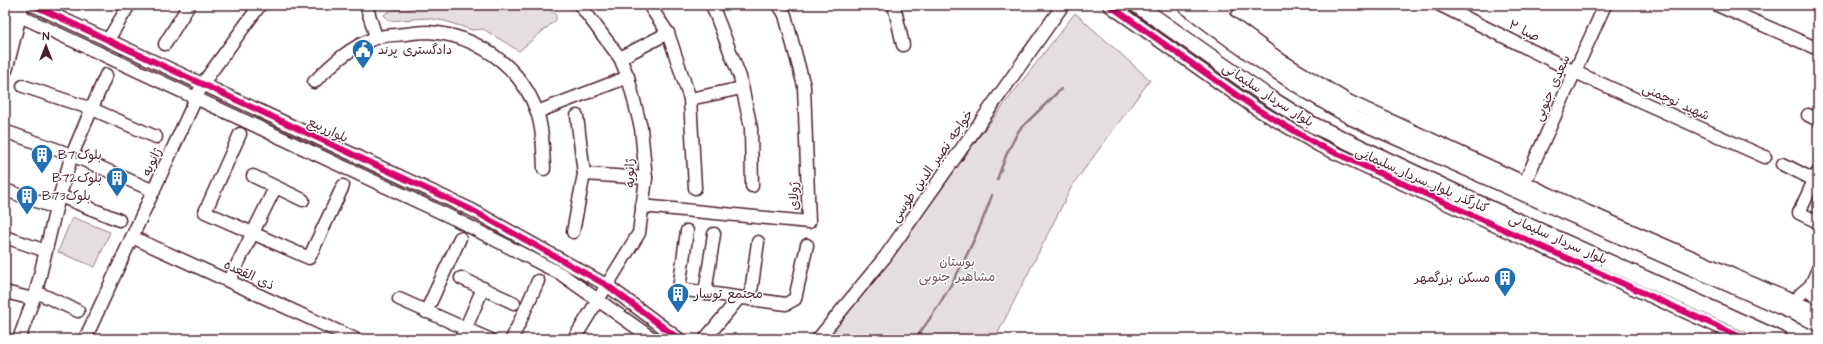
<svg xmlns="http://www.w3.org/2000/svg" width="1823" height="344" font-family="'Architects Daughter','Playpen Sans Arabic',sans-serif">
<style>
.park{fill:#e5dee0;stroke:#987e86}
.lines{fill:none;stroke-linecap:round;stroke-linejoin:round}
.stream{stroke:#91787e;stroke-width:2.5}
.minor-casing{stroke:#4a1f2b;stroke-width:15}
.major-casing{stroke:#4a1f2b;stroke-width:18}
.minor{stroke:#fff;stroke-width:12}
.major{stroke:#fff;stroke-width:15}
.cycleway-casing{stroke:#fff;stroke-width:8}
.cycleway{stroke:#d6006c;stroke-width:6}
.labels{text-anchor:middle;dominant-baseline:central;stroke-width:3;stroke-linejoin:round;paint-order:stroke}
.street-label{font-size:13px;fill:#4a1f2b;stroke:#fff}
.poi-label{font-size:13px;fill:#4a1f2b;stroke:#fff;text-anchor:start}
.park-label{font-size:13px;fill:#714f58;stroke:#fff}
</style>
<rect width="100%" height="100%" fill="#fff"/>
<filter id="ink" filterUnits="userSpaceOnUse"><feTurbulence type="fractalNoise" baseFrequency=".025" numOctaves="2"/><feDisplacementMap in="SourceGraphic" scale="8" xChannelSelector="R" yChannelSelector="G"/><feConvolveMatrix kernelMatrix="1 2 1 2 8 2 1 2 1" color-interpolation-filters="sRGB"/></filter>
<g filter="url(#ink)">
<g class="park">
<path d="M 422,5 L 545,5 L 556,15 L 556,20 L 519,51 L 483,29 L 472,30 L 445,21 L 426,18 L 389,21 L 384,15 C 391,6 410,13 422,5 Z"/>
<path d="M 1075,13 L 1150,80 L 1072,186 L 995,339 L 815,339 L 930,200 Z"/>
<path d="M 72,217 L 110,232 L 95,267 L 58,252 Z"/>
</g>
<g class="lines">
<g class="stream">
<path d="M 997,180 L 1007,153 L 1019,130 L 1061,89"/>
<path d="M 915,339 C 947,298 975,244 992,195"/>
</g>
<g class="minor-casing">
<g id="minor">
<path d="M 33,5 L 472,210 L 608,286 L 679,339"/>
<path d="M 366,5 L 376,37"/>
<path d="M 649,5 L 668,33 L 690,99 L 695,188"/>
<path d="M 712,5 L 740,77 L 751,128 L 752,186"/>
<path d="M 894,5 L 903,45"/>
<path d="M 1109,5 L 1255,108 L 1320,146 L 1745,339"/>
<path d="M 1206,5 L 1282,61 L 1348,101 L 1588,212 L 1818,312"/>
<path d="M 1440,5 L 1575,72 L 1765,157"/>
<path d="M 1717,5 L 1818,49"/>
<path d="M 5,9 L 455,219 L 561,274 L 653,339"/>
<path d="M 108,40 L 129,5"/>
<path d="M 165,44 L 189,5"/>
<path d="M 620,58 L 668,33"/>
<path d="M 314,82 C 332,64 351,46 376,38 C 384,35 396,35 406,34 C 413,33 420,32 427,32 C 475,34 521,66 537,112 C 543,130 543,150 544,169"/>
<path d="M 23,86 L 92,109 L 156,137"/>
<path d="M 690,99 L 742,88"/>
<path d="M 537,112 L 628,77"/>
<path d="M 1808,115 L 1818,120"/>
<path d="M 10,133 L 72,155 L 154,191"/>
<path d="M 240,134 L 205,212 L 309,258 L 343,186"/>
<path d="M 1783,164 L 1814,180"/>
<path d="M 1818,172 L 1799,213 L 1818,222"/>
<path d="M 584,174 L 646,178"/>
<path d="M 253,176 L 303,200"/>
<path d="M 1525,182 L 1605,5"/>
<path d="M 5,190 L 56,208"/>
<path d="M 60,196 L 119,220"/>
<path d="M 642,206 L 809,222 L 804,86 L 785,15 L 779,5"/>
<path d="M 687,231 L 679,289 L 786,304 L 795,299 L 807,245"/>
<path d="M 573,232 L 584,174 L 577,116"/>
<path d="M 5,237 L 46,251"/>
<path d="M 132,237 L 355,339"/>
<path d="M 461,278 L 514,303"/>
<path d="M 229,281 L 275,188"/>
<path d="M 1811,285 L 1812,294 L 1818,299"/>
<path d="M 5,292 L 33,299"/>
<path d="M 36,292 L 78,311"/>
<path d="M 705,293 L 714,234"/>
<path d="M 399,299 L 489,339"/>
<path d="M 750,299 L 758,242"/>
<path d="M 1793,301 L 1811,285 L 1818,269"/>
<path d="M 426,312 L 460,238"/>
<path d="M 5,339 L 6,339"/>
<path d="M 19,339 L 36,292 L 56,208 L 72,155 L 106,75"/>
<path d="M 85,339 L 203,83 L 260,5"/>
<path d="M 461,339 L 483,288"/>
<path d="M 512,339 L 538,281"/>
<path d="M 574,339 L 639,233 L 646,178 L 641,128 L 628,77 L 620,58 L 580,5"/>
<path d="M 705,339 L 739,298"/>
<path d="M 818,339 L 885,257 L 1063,5"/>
</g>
</g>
<g class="major-casing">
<g id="major">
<path d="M 1137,5 L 1268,97 L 1313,125 L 1482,205 L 1779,339"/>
<path d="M 1185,5 C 1239,47 1293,84 1353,118 L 1818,323"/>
<path d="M 1220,15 L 1227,5"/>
<path d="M 5,69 L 21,5"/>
</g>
</g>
<use href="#minor" class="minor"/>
<use href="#major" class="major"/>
<g class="cycleway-casing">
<g id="cycleway">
<path d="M 33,5 L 472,210 L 608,286 L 679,339"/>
<path d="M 1109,5 L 1255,108 L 1320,146 L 1745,339"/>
</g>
</g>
<use href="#cycleway" class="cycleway"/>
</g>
</g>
<defs>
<g id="civic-pin" transform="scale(1.15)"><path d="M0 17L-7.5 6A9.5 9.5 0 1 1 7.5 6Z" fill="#1f6fb2" stroke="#fff"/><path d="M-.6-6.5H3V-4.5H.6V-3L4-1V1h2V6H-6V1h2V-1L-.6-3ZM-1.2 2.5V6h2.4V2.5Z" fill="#fff"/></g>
<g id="building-pin" transform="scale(1.15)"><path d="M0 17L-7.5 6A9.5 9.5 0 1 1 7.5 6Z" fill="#1f6fb2" stroke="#fff"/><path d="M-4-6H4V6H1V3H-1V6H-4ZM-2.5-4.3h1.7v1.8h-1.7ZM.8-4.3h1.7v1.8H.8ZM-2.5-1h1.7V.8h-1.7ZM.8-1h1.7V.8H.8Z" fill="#fff"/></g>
</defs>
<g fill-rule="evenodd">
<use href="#civic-pin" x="363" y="50"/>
<use href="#building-pin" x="42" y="155"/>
<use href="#building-pin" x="117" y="178"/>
<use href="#building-pin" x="27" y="196"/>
<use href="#building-pin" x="1505" y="278"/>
<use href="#building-pin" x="678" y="294"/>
</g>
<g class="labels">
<g class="street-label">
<text transform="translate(1524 31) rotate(26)">صبا ۲</text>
<text transform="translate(1552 88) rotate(-66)">سعدی جنوبی</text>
<text transform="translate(1268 95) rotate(33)">بلوار سردار سلیمانی</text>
<text transform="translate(1676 102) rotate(24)">شهید نوچمنی</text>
<text transform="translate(328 130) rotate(25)">بلوارربیع</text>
<text transform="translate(152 162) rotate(-65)">ژانویه</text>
<text transform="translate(932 166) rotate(-55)">خواجه نصیر الدین طوسی</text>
<text transform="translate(630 173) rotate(-91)">ژانویه</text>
<text transform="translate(1422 180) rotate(24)">کنارگذر بلوار سردار سلیمانی</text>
<text transform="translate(794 196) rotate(-92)">ژولای</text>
<text transform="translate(1558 239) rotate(24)">بلوار سردار سلیمانی</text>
<text transform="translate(249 275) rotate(25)">ذی القعده</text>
</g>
<g class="poi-label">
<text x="378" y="50">دادگستری پرند</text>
<text x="58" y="155">B71بلوک</text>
<text x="102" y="178" text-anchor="end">B72بلوک</text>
<text x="42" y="196">B73بلوک</text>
<text x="1490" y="278" text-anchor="end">مسکن بزرگمهر</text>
<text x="694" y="294">مجتمع توسار</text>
</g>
<g class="park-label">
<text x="957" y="262">بوستان<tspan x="957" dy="15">مشاهیر جنوبی</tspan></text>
</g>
</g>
<rect width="1823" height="344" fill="none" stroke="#fff" stroke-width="20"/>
<rect x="10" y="10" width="1803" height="324" fill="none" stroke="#4a1f2b" stroke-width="1.5" filter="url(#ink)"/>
<g transform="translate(46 46)" stroke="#ffffff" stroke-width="3" paint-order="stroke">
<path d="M0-3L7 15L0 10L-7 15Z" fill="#4a1f2b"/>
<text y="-6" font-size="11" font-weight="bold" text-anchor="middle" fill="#4a1f2b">N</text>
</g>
</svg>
